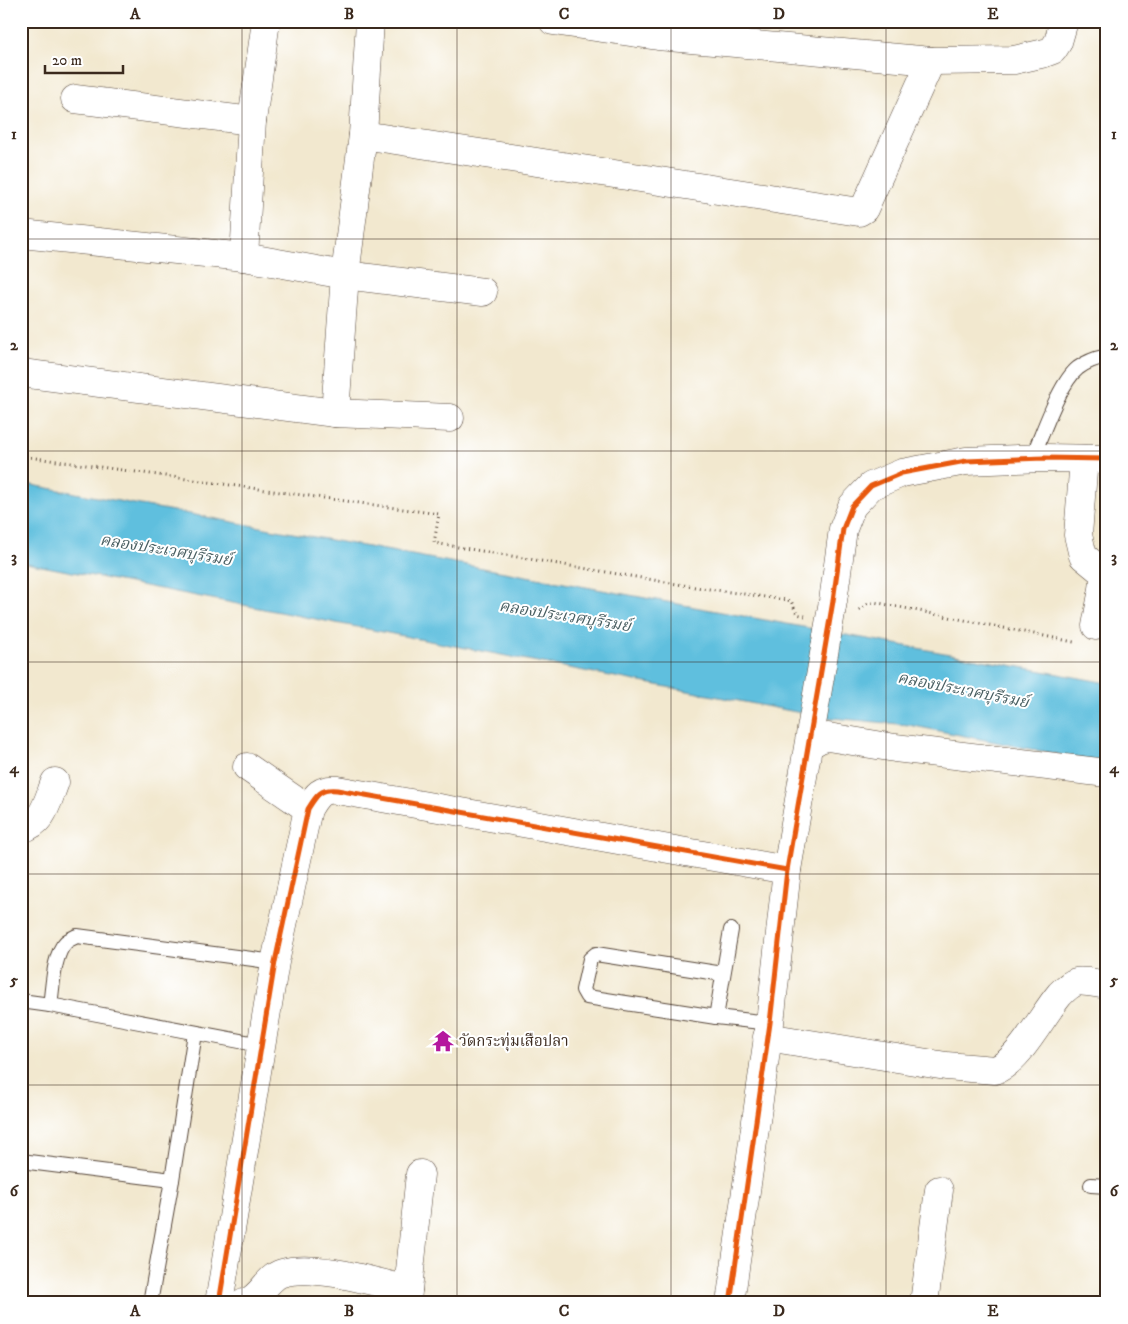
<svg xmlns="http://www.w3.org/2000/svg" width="1128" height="1324" font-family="'IM FELL DW Pica','Noto Serif Thai',serif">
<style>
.water{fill:#5fbfde;stroke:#4d747e}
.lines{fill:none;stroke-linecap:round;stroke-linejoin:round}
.lane-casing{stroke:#564639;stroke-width:16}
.street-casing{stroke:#564639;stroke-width:29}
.path{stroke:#564639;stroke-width:3;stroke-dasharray:1 4;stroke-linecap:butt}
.lane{stroke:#fff;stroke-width:14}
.street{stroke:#fff;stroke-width:28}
.cycleway-casing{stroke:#fff;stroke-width:8}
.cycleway{stroke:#e8590c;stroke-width:5}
.grid{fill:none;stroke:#3b2a1e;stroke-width:1;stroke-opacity:0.55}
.labels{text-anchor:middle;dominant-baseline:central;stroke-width:4;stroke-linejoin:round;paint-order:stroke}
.poi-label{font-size:15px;fill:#3b2a1e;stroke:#fff;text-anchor:start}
.water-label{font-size:16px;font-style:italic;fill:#485e61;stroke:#fff}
.neatline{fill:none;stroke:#3b2a1e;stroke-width:2}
.grid-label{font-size:16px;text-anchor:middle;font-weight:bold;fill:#3b2a1e}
</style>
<rect width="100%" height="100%" fill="#fff"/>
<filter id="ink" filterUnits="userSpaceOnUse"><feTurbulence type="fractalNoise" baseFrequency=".02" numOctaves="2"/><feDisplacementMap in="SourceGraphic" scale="10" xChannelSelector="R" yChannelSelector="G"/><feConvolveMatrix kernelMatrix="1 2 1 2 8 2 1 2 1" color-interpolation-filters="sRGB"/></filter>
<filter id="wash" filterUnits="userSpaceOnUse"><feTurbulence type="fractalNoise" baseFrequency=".0096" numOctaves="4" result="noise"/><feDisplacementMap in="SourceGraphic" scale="20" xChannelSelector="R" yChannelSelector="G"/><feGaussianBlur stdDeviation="1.12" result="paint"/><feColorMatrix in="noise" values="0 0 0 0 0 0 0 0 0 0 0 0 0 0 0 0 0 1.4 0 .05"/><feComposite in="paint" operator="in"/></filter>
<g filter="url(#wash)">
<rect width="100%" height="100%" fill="#f2e8cf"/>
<path class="water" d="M 21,483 L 1107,683 L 1107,764 L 909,725 L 822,717 L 21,562 Z"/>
</g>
<g filter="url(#ink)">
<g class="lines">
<g class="lane-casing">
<g id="lane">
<path d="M 1032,458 C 1042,436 1059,383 1078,368 C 1086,362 1097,358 1107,356"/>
<path d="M 723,974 L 596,954 L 590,959 L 583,990 L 587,997 L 716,1017 L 770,1023"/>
<path d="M 21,1001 L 50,1005 L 261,1045"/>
<path d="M 50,1005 C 53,987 53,955 66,942 C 69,939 73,938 77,936 L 275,962"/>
<path d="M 716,1017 L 731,930"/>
<path d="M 21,1161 L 172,1180"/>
<path d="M 1091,1185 L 1107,1186"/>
<path d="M 150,1303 L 172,1180 L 195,1033"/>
</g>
</g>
<g class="street-casing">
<g id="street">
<path d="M 553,21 L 658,36 L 931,61 L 1014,60 L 1045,53 L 1053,50 L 1058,42 L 1064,21"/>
<path d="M 75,99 L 252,121"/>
<path d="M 363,135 L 859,212 L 864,209 L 931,61"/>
<path d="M 21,234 L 244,257 L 345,275 L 483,292"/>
<path d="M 244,257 L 252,121 L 266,21"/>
<path d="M 21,373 L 335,413 L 450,418"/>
<path d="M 335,413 L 345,275 L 363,135 L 370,21"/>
<path d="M 1084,459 L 1078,535 L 1083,556 L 1105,574 L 1103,589 L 1096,626"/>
<path d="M 809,745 L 820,739 L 828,737 L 895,748 L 1107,773"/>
<path d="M 247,767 L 308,809"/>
<path d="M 21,829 C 44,823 47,802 55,782"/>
<path d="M 767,1037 L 946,1066 L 995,1070 C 1020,1061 1042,1015 1060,994 C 1064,990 1070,984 1076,982 C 1084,980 1098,984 1107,985"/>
<path d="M 408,1290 L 420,1174"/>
<path d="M 219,1303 L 275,962 L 308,809 C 316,796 320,788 337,790 L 787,870"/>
<path d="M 244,1303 C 261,1299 266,1278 282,1273 C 314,1263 375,1282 408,1290 L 407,1303"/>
<path d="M 730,1303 L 770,1023 L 787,870 L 833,601 L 843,529 L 852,506 L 871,486 L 902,473 L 966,461 L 1044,458 L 1107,459"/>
<path d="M 924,1303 L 939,1190"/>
</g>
</g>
<g class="path">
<path d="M 21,456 L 439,514 L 434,543 L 695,587 L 786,600 L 791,601 L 797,614 L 805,616"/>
<path d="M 859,610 L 866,604 L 874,602 L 1074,642"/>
</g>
<use href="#lane" class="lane"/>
<use href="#street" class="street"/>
<g class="cycleway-casing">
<g id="cycleway">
<path d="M 219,1303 L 275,962 L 308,809 C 316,796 320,788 337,790 L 787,870"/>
<path d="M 730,1303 L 770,1023 L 787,870 L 833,601 L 843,529 L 852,506 L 871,486 L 902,473 L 966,461 L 1044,458 L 1107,459"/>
</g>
</g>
<use href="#cycleway" class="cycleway"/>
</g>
</g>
<path class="grid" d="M 242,21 L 242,1303M 457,21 L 457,1303M 671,21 L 671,1303M 886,21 L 886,1303M 21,239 L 1107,239M 21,451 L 1107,451M 21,662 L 1107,662M 21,874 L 1107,874M 21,1085 L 1107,1085"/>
<defs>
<g id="temple-bare" transform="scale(1.725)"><path d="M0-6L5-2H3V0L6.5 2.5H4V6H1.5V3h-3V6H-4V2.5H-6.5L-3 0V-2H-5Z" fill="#b5179e" stroke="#fff" stroke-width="2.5" paint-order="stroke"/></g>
</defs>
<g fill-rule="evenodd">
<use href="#temple-bare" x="443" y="1041"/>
</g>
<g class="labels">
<g class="poi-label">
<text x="459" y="1041">วัดกระทุ่มเสือปลา</text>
</g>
<g class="water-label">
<text transform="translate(166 550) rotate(9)">คลองประเวศบุรีรมย์</text>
<text transform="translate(565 616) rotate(9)">คลองประเวศบุรีรมย์</text>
<text transform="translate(963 690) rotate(11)">คลองประเวศบุรีรมย์</text>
</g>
</g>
<rect width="1128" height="1324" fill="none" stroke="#fff" stroke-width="55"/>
<path d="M45 65v8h78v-8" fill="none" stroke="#3b2a1e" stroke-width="2.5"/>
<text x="52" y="65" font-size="15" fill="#3b2a1e" stroke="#ffffff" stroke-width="4" paint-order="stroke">20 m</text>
<rect x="28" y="28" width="1072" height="1268" class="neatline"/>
<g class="grid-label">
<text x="135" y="19">A</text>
<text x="349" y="19">B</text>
<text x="564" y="19">C</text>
<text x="779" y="19">D</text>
<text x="993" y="19">E</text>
<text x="14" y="139">1</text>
<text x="1114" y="139">1</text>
<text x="14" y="350">2</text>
<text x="1114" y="350">2</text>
<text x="14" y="562">3</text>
<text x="1114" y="562">3</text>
<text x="14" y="773">4</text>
<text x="1114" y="773">4</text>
<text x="14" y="985">5</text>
<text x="1114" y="985">5</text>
<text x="14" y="1196">6</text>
<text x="1114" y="1196">6</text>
<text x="135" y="1316">A</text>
<text x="349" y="1316">B</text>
<text x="564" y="1316">C</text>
<text x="779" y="1316">D</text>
<text x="993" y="1316">E</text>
</g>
</svg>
